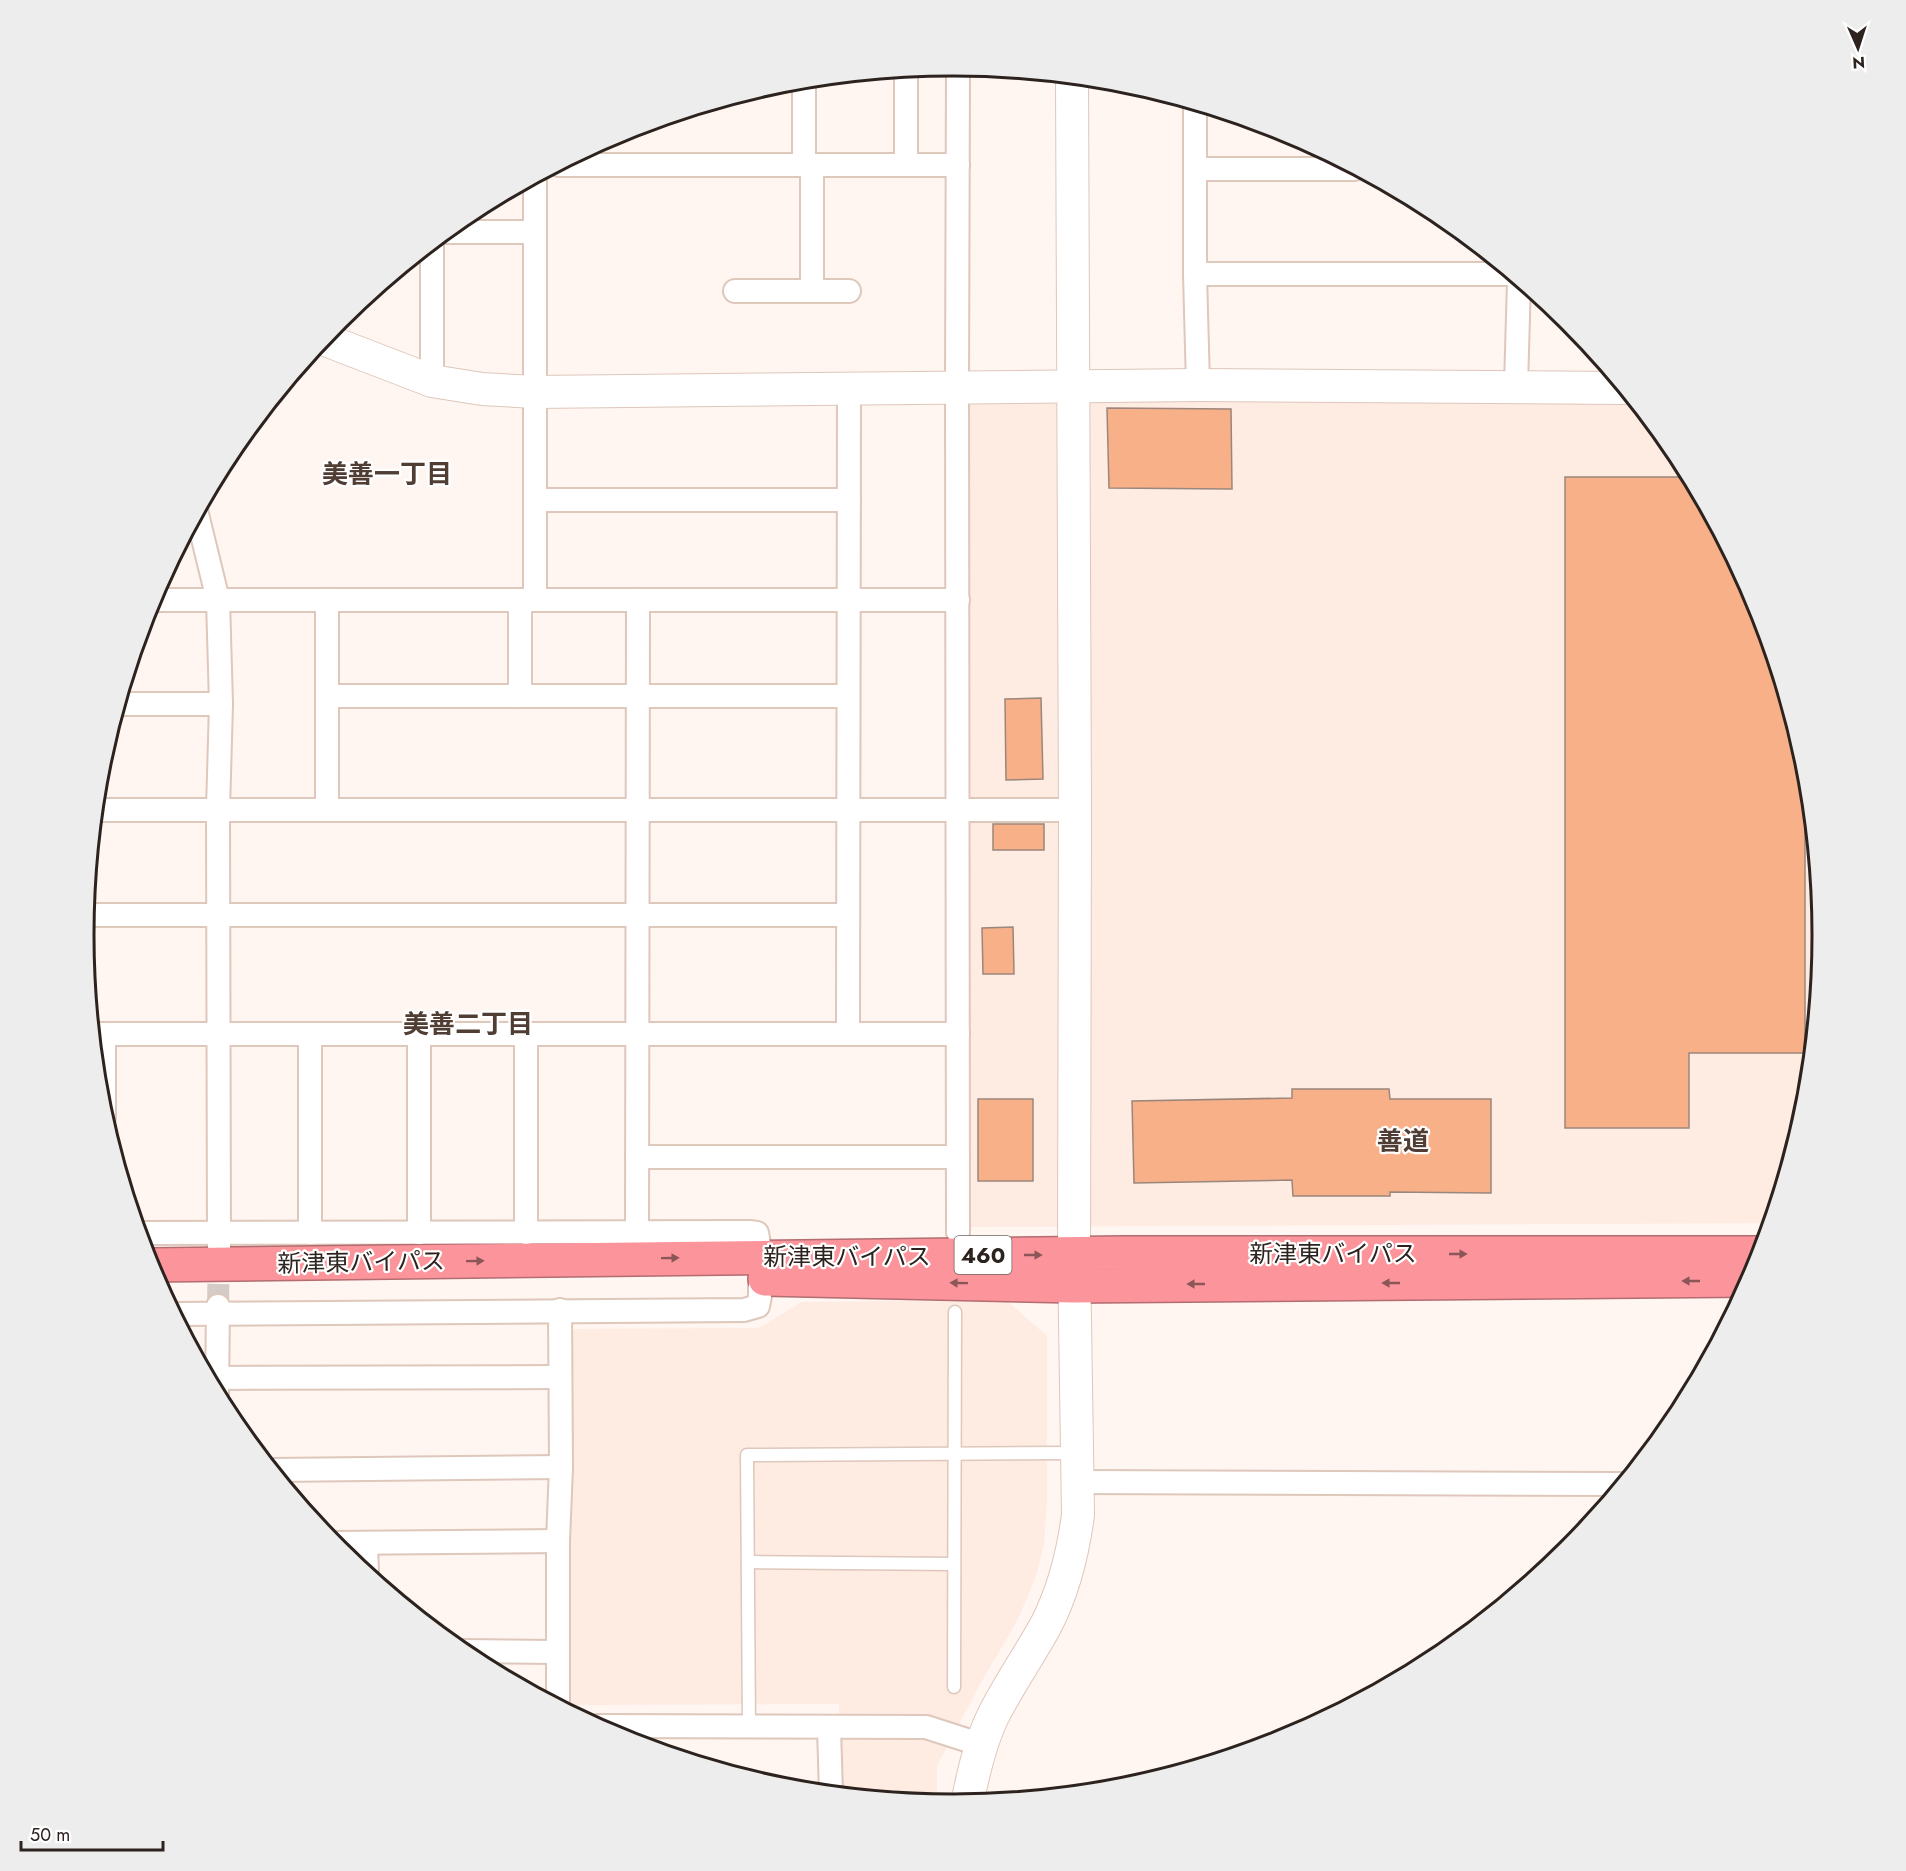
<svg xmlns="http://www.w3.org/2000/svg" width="1906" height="1871" font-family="Jost,'Noto Sans JP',sans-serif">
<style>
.built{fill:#feebe1}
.building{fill:#f8b088;stroke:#9b867b;stroke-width:1.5}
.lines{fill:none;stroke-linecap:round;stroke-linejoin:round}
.street-tunnel{stroke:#d5cbc7;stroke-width:22;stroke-dasharray:22 11;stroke-linecap:butt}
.lane-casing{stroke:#dec7bb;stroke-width:15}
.street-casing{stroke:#dec7bb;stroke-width:26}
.secondary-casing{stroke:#dec7bb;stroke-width:34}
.highway-casing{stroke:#b36c70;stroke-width:36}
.lane{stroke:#fff;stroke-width:12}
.street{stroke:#fff;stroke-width:22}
.secondary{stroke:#fff;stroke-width:32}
.highway{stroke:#fc949b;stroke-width:33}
.oneway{fill:#8a5657}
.labels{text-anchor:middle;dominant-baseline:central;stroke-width:4.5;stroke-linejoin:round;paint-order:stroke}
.shield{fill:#fff;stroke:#6b6562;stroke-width:1.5}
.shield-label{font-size:22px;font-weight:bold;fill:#2c231f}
.street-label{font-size:24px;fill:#2c231f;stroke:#fff}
.neighbourhood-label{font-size:26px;font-weight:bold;fill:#503e35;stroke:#fff}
.rim{fill:none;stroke:#2c231f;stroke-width:3}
</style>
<rect width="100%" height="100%" fill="#fff5f1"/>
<g class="built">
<path d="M 965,400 L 1633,400 L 1676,453 L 1756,603 L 1806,766 L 1822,929 L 1822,945 L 1806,1105 L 1770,1223 L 965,1227 Z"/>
<path d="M 1006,1300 L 1047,1336 L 1047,1498 L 1044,1544 L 1036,1576 L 1018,1619 L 979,1686 L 937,1766 L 937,1803 L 838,1794 L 839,1704 L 573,1705 L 567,1701 L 569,1335 L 575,1329 L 759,1328 L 802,1302 Z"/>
</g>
<g class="building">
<path d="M 1107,408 L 1231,409 L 1232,489 L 1109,488 Z"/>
<path d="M 1565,477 L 1689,477 L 1756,603 L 1805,763 L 1805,1053 L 1689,1053 L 1689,1128 L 1565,1128 Z"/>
<path d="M 1041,698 L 1043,779 L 1006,780 L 1005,699 Z"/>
<rect x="993" y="824" width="51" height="26"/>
<path d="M 1013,927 L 1014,974 L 983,974 L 982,928 Z"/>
<path d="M 1292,1089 L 1389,1089 L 1390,1099 L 1491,1099 L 1491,1193 L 1390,1192 L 1390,1196 L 1293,1196 L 1292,1180 L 1134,1183 L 1132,1101 L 1292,1098 Z"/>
<rect x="978" y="1099" width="55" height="82"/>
</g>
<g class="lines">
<path class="street-tunnel" d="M 218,1306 L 219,1251"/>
<g class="lane-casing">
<g id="lane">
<path d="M 748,1562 L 953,1564"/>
<path d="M 954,1687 L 955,1312"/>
<path d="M 749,1728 L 747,1455 L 1075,1453"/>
</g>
</g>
<g class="street-casing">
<g id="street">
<path d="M 906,71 L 906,165"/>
<path d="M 1195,105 L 1195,274 L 1198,385"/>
<path d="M 559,165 L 958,165"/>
<path d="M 804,165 L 804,81"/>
<path d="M 812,165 L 812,291"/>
<path d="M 1195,169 L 1354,169"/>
<path d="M 447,232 L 535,232"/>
<path d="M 1195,274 L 1511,274"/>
<path d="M 735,291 L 849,291"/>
<path d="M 432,381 L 432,244"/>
<path d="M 1516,386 L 1519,281"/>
<path d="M 535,500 L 849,500"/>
<path d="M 197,514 L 218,600 L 221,704 L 218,810 L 219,1247"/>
<path d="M 151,600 L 958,600"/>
<path d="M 535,600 L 535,178"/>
<path d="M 327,696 L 848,696"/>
<path d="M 520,696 L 520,600"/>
<path d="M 119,704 L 221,704"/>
<path d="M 96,810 L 1075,810"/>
<path d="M 327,810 L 327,600"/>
<path d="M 85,915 L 848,915"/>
<path d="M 93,1034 L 958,1034"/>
<path d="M 310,1034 L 310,1233"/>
<path d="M 848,1034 L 849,390"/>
<path d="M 104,1117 L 104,1034"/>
<path d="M 637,1157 L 958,1157"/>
<path d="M 637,1232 L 638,600"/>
<path d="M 958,1232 L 957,387 L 958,67"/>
<path d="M 139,1233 L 749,1232 L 757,1233 L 759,1244 L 759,1257"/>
<path d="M 419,1233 L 419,1034"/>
<path d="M 526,1233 L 526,1034"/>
<path d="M 174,1314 L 744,1310 L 758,1306 L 760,1296 L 760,1279"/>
<path d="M 208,1378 L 560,1377"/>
<path d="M 217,1394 L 218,1306"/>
<path d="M 272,1470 L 561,1467"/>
<path d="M 1077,1482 L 1622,1484"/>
<path d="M 332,1543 L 558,1541"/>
<path d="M 366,1543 L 367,1574"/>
<path d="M 461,1651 L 557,1652"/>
<path d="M 558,1705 L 558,1541 L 561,1467 L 560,1310"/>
<path d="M 597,1726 L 926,1727 L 982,1745"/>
<path d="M 829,1728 L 831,1793"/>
</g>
</g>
<g class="secondary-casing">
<g id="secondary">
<path d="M 323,339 L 432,381 L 482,389 L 535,392 L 1198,385 L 1623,388"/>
<path d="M 967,1804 C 973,1774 980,1743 993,1716 C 1009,1684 1029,1656 1046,1625 C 1064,1590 1073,1553 1078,1515 L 1074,1255 L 1075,810 L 1072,78"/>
</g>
</g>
<g class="highway-casing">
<g id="highway">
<path d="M 149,1265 L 1124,1253 L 1761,1253"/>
<path d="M 765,1279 L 1074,1286 L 1750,1280"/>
</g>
</g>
<use href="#lane" class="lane"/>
<use href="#street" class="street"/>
<use href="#secondary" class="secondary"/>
<use href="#highway" class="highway"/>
</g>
<defs><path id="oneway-solid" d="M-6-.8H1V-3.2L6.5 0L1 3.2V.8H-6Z" transform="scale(1.5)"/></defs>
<g class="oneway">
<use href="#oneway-solid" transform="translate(1458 1254)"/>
<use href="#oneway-solid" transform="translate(1033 1255)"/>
<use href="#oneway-solid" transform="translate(670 1258) rotate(-1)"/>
<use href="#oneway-solid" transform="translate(475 1261) rotate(-1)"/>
<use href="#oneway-solid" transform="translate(1691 1281) rotate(180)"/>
<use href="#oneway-solid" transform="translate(959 1283) rotate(-179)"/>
<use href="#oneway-solid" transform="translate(1391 1283) rotate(180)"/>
<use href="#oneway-solid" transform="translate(1196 1284) rotate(180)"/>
</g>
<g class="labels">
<rect class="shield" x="954.5" y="1236" width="57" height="38" rx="4.5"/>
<g class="shield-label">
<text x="983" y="1255">460</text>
</g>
<g class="street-label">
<text x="1333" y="1253">新津東バイパス</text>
<text x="847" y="1256">新津東バイパス</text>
<text transform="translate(361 1262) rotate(-1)">新津東バイパス</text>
</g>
<g class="neighbourhood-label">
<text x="387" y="474">美善一丁目</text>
<text x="468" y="1024">美善二丁目</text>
<text x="1403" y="1141">善道</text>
</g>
</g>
<path d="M0 0H1906V1871H0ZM94 935a859 859 0 1 1 1718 0a859 859 0 1 1-1718 0Z" fill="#eeeded" fill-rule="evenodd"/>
<path class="rim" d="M94 935a859 859 0 1 1 1718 0a859 859 0 1 1-1718 0Z"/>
<g transform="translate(1858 48) rotate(177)" stroke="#ffffff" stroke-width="4.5" paint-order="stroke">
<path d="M0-4.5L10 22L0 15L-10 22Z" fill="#2c231f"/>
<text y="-9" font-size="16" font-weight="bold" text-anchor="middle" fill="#2c231f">N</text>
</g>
<path d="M21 1841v9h142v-9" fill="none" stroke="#2c231f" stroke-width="3"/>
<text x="30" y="1841" font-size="18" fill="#2c231f" stroke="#ffffff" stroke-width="4.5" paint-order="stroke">50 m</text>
</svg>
